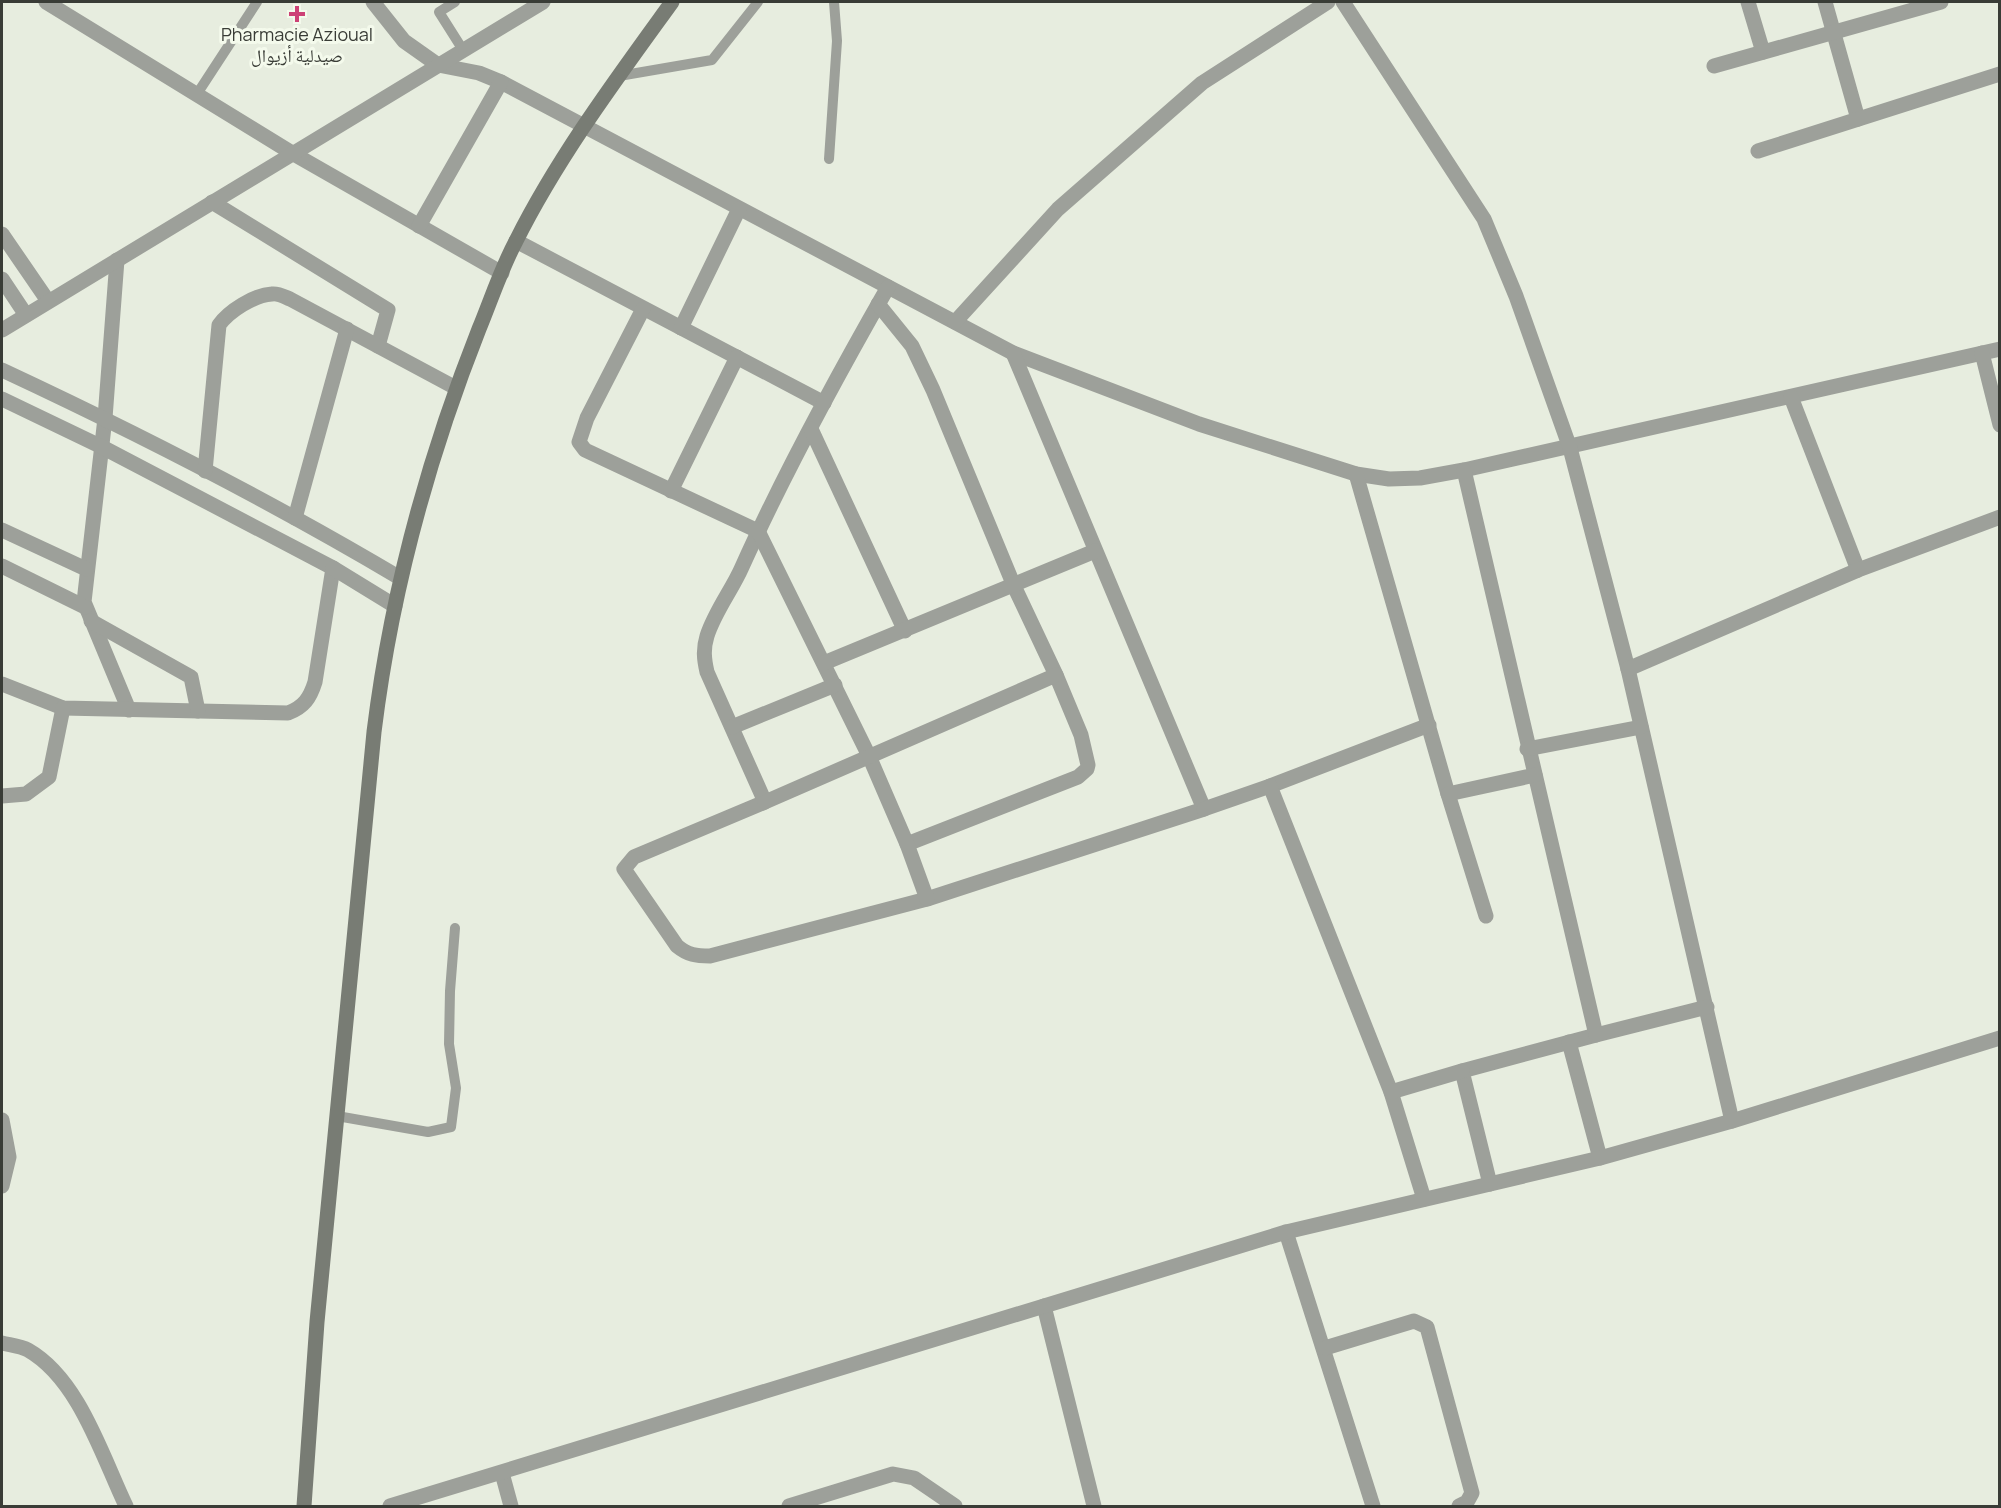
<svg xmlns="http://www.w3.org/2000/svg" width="2001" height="1508" font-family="Manrope,'Noto Naskh Arabic',sans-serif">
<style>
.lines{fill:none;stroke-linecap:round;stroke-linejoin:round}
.lane{stroke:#9da09a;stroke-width:10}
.street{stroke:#9da09a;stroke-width:15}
.secondary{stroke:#787c74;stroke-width:15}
.poi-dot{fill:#cd4276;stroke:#f4faec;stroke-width:2}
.labels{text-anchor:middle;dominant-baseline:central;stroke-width:6;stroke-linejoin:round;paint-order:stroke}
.poi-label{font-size:18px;fill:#393c36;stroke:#f4faec}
</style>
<rect width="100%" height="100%" fill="#e7eddf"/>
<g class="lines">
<g class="lane">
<path d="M 455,2 L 439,12 L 463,50"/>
<path d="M 619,76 L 712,60 L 758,2"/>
<path d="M 197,94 L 257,2"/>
<path d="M 829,159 L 837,41 L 834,2"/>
<path d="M 337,1116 L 428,1132 L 451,1127 L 456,1088 L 449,1044 L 450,991 L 455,928"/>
</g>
<g class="street">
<path d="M 46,2 L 292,153 L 502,273"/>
<path d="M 373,2 L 404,41 L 438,65 L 479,73 L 501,82 L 1013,353 L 1199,424 L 1356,474 L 1389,479 L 1420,478 L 1464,470 L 2000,349"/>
<path d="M 1343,2 L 1484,219 L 1516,296 L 1570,448 L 1628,669 L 1732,1121"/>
<path d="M 1748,2 L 1763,52"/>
<path d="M 1825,2 L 1858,119"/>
<path d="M 1714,66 L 1941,2"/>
<path d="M 1758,151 L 2000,74"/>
<path d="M 212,202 L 388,310 L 378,346"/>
<path d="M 419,226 L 501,82"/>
<path d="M 2,234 L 48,301"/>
<path d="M 516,241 L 824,403"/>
<path d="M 117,260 L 105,418 L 84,602 L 129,710"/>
<path d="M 2,279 L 26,315"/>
<path d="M 888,287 C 836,378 785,471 742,567 C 732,590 715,611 707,636 C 703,649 704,659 707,672 L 765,802 L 634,857 L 624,869 L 677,946 C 688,955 696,956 710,956 L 927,899 L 1204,809 L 1013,353"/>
<path d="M 878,304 L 912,346 L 933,390 L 1014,586 L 1056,675 L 1081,735 L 1088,765 L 1087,769 L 1078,777 L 907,844"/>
<path d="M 643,309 L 587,418 L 579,442 L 585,450 L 758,531 L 869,756 L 907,844 L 927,899"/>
<path d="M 955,322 L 1058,209 L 1202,83 L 1328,2"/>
<path d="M 681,328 L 739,209"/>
<path d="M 2,330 L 543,2"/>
<path d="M 1982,353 L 2000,425"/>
<path d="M 2,370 C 137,433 272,502 400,578"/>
<path d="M 1791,397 L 1858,570"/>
<path d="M 2,399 L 102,447 L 333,568 L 315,682 C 310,698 304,707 288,713 L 63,708 L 2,684"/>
<path d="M 811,429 L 905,631"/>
<path d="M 1464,470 L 1596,1035 L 1462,1071 L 1490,1184"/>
<path d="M 205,471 L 219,325 C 229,311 254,295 272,294 C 278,293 285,297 290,299 L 456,388"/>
<path d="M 1356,474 L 1448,794 L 1486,916"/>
<path d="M 671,491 L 737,357"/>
<path d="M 295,518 L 347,329"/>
<path d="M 2,530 L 86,569"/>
<path d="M 2,566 L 85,607"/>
<path d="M 333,568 L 395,606"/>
<path d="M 91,621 L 191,677 L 198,711"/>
<path d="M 824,663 L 1095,551"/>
<path d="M 1628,669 L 1858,570 L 2000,517"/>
<path d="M 732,727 L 835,685"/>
<path d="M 1527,749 L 1641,727"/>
<path d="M 1270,786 L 1429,725"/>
<path d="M 1448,794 L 1535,775"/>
<path d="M 2,796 L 26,794 L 49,777 L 63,708"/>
<path d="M 765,802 L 1056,675"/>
<path d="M 1204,809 L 1270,786 L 1391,1092 L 1424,1199"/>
<path d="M 1596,1035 L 1707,1007"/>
<path d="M 1569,1042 L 1600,1158"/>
<path d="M 1391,1092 L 1462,1071"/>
<path d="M 2,1120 L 9,1157 L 2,1186"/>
<path d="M 1286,1232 L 1373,1506"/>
<path d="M 1044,1306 L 1094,1506"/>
<path d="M 2,1343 C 10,1345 21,1346 28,1350 C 79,1379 102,1456 126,1506"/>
<path d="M 1325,1348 L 1414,1321 L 1427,1327 L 1472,1493 L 1467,1502 L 1459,1506"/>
<path d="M 502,1473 L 511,1506"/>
<path d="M 390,1506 L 1286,1232 L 1600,1158 L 1732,1121 L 2000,1038"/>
<path d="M 789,1506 L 893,1474 L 914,1478 L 955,1506"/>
</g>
<path class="secondary" d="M 304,1506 L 317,1322 L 374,732 C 391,594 428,458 479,329 C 491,300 501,269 516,241 C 558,157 617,78 672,2"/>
</g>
<path class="poi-dot" d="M294 5h6v6h6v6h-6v6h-6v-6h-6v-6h6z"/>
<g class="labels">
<g class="poi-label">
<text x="297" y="34">Pharmacie Azioual<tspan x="297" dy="21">صيدلية أزيوال</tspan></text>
</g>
</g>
<rect width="2001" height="1508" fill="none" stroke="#393c36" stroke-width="6"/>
</svg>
